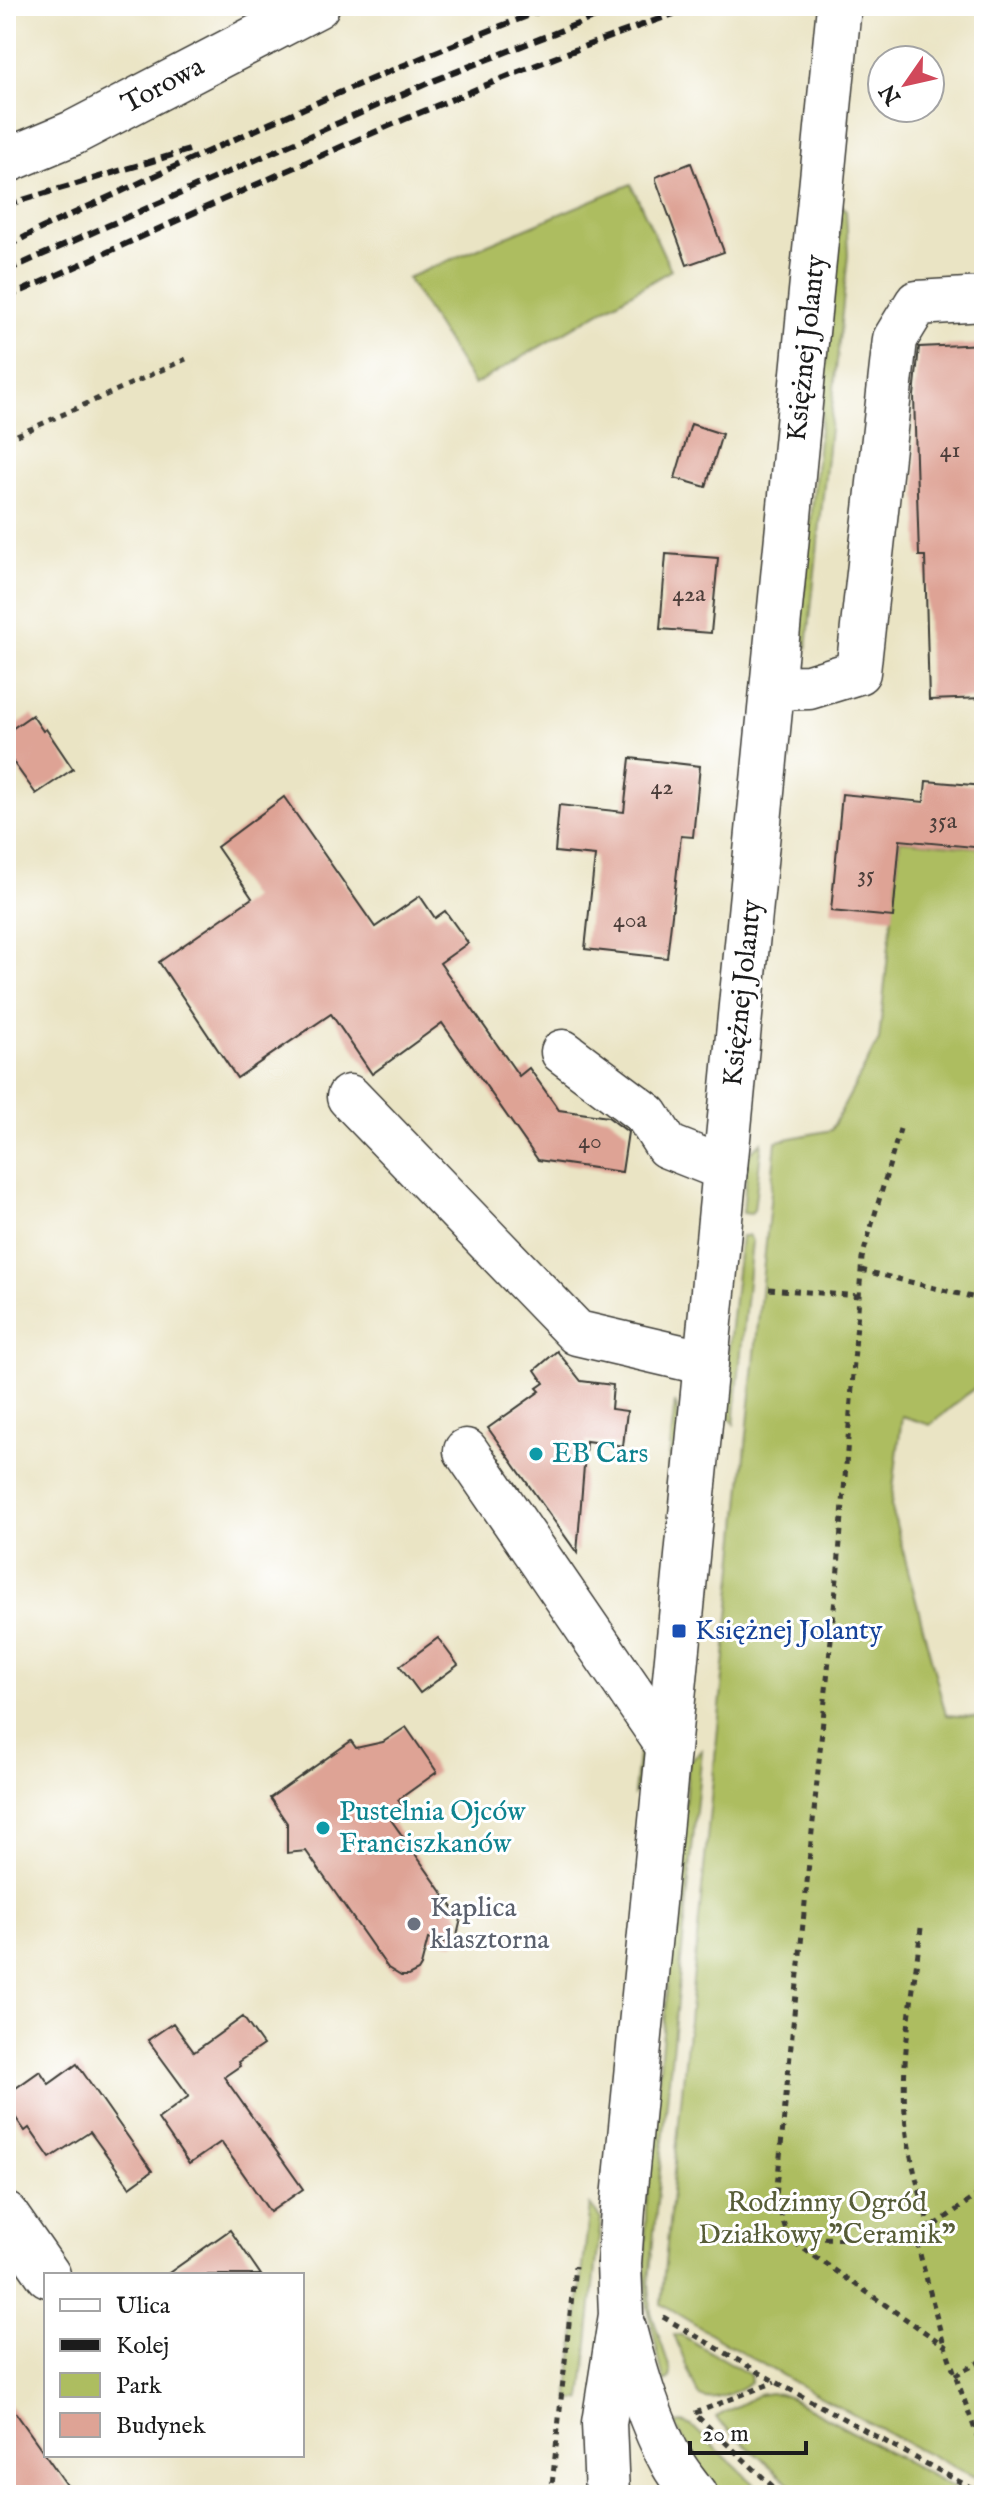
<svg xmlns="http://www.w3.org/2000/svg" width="990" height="2501" font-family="'IM FELL English',serif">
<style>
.green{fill:#adbd60;stroke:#646c3e;stroke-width:2}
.building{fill:#dea395}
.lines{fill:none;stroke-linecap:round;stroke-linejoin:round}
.minor-casing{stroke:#3b3a35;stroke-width:47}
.path{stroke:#3b3a35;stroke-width:5;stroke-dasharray:6 6;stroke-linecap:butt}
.minor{stroke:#fff;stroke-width:44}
.rail{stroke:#1c1c1c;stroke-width:6;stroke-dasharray:12 6;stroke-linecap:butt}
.culture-dot{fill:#0f9aa8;stroke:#fff;stroke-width:3}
.transit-dot{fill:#1a4fb4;stroke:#fff;stroke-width:3}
.worship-dot{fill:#6b7280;stroke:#fff;stroke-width:3}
.labels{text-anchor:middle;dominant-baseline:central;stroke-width:6;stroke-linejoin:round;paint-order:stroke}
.number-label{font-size:24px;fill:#4c3e3a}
.street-label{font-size:28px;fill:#1c1c1c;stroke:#fff}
.culture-label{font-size:28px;fill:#0d838f;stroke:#fff;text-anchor:start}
.transit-label{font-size:28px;fill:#164399;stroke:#fff;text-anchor:start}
.worship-label{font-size:28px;fill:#5b616d;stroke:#fff;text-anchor:start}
.park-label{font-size:28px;fill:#565c37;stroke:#fff}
</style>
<rect width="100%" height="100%" fill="#fff"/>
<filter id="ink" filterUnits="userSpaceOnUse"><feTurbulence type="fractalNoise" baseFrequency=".0125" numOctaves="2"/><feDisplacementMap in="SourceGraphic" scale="16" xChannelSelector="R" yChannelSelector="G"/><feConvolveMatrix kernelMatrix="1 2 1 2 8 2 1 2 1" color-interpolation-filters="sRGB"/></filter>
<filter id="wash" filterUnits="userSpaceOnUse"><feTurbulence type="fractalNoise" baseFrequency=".006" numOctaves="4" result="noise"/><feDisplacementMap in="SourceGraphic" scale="32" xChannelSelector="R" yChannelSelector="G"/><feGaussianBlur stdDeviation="1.8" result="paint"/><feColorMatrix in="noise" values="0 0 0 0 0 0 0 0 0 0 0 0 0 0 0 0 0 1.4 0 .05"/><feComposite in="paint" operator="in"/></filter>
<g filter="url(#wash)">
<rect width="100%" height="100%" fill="#eae4c4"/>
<g class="green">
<path d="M 631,184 L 671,270 L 474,385 L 407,278 Z"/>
<path d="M 842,205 L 846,210 L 848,255 L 807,649 L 800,632 Z"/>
<path d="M 900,840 L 984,848 L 984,1380 L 930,1425 L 902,1416 L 891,1505 L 946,1715 L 984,1718 L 984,2478 L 981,2480 C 871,2427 766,2368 661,2304 L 776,1141 L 831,1130 L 879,1040 Z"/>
<path d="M 762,1142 L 754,1210 L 750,1214 L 743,1213 L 748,1157 L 752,1150 Z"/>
<path d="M 741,1236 L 748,1236 L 752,1241 L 734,1424 L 722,1408 Z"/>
<path d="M 675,1402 C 684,1428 676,1464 670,1491 L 668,1468 Z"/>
<path d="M 640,1735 C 644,1758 651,1777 634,1794 Z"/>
<path d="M 702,1750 L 649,2282 L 651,2312 L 671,2372 L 670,2379 L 664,2382 L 647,2304 L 645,2270 L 646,2209 L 689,1761 Z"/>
<path d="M 590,2205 L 601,2219 L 582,2400 L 570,2400 L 569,2391 Z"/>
<path d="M 674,2335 L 681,2335 L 750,2375 L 751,2382 C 737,2391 714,2405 698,2395 Z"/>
<path d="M 770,2393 L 779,2394 L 790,2398 L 967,2495 L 817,2495 L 794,2487 L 720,2423 L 716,2417 L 758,2395 Z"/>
<path d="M 684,2423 L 692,2426 L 766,2495 L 723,2495 L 699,2469 L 675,2424 Z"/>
</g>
<g id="blocks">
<g class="building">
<path d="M 691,163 L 724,252 L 687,265 L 656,180 L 656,177 Z"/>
<path d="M 984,344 L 984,698 L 929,700 L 925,556 L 919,556 L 914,396 L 919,347 Z"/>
<path d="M 691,424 L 722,434 L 706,487 L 675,478 Z"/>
<path d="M 666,554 L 718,558 L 711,633 L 660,629 Z"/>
<path d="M 32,715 L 43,731 L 46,729 L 73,769 L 36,794 L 6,752 L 6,733 Z"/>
<path d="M 630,758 L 700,766 L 693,837 L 681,836 L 667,958 L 585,949 L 595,856 L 555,852 L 559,805 L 624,812 Z"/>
<path d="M 926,781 L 984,786 L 984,848 L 900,840 L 893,917 L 831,911 L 842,794 L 924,802 Z"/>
<path d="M 284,797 L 375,927 L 420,896 L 435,918 L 445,911 L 468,943 L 440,963 L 519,1076 L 529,1068 L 559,1110 L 608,1117 L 628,1132 L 622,1172 L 538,1160 L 442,1023 L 372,1074 L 331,1014 L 237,1078 L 159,962 L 252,898 L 217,847 Z"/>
<path d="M 557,1351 L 581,1381 L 613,1385 L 611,1409 L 627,1411 L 623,1446 L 586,1441 L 577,1553 L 488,1428 L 540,1391 L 537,1388 L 544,1383 L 535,1370 Z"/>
<path d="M 438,1638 L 458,1665 L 420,1693 L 400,1666 Z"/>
<path d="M 406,1727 L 437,1772 L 398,1800 L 403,1807 L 389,1817 L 461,1919 L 455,1944 L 428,1939 L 421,1966 L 418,1971 L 408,1976 L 401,1976 L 388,1968 L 306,1851 L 287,1853 L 287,1823 L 270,1798 L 351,1741 L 356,1748 L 383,1742 Z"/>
<path d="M 243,2017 L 263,2045 L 238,2062 L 240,2066 L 224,2077 L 303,2189 L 270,2212 L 221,2142 L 189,2164 L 158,2119 L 189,2096 L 148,2040 L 173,2023 L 194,2052 Z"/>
<path d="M 77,2064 L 152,2171 L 130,2187 L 90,2132 L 50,2158 L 29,2128 L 25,2131 L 6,2104 L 6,2095 L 40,2071 L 49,2084 Z"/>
<path d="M 230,2230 L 261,2275 L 166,2275 Z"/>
<path d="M 6,2399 L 47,2457 L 74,2495 L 17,2495 L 6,2480 Z"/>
</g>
</g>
</g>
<g filter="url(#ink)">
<use href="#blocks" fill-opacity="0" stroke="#3b3a35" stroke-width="2"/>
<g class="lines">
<g class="minor-casing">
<g id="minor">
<path d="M 6,161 L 73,133 L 317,6"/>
<path d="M 773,688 L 809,687 L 858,672 L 895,339 L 917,303 L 984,299"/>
<path d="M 563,1052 L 647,1115 L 667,1146 L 725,1169"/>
<path d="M 349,1097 L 577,1333 L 706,1363"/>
<path d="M 466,1451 L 668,1746"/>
<path d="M 6,2215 L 48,2275"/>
<path d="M 624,2329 C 636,2374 650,2423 673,2464 C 679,2475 688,2485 695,2495"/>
<path d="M 607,2495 L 604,2423 L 621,2315 L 619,2263 L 623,2209 L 839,6"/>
</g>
</g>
<g class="path">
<path d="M 6,440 L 186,359"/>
<path d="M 900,1129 L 862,1258 L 838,1568 L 776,2197 L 788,2238 L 945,2346 L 984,2455"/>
<path d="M 861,1270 L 984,1300"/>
<path d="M 769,1289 L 859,1296"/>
<path d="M 921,1928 C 914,1989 901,2052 905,2114 C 907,2153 920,2191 930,2229"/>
<path d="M 788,2238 L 916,2239 L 944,2345"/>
<path d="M 916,2239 L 984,2190"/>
<path d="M 663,2317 L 776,2382 L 984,2495"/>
<path d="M 955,2375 L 984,2360"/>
<path d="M 695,2413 L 775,2382"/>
<path d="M 698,2417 L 782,2495"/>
<path d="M 551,2495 L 575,2266"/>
</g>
<use href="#minor" class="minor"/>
<g class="rail">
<path d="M 6,205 L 189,150"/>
<path d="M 6,247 L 38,230 C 208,151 378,71 554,6"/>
<path d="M 6,271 L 435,80 L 623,6"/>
<path d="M 6,298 C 234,196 460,86 697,6"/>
</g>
</g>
</g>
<g class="culture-dot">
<circle cx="536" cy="1454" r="8"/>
<circle cx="323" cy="1828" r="8"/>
</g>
<rect class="transit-dot" x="671" y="1623" width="16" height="16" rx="4"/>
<circle class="worship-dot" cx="414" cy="1924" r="8"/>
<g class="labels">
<g class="number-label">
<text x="950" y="450">41</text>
<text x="689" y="594">42a</text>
<text x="662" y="787">42</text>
<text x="943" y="821">35a</text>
<text x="866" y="875">35</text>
<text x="630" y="920">40a</text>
<text x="590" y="1141">40</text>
</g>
<g class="street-label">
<text transform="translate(163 86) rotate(-28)">Torowa</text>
<text transform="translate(807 348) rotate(-84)">Księżnej Jolanty</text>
<text transform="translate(743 993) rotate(-84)">Księżnej Jolanty</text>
</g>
<g class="culture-label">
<text x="552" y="1454">EB Cars</text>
<text x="339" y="1812">Pustelnia Ojców<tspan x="339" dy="32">Franciszkanów</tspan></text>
</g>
<g class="transit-label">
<text x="695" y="1631">Księżnej Jolanty</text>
</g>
<g class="worship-label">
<text x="430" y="1908">Kaplica<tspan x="430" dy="32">klasztorna</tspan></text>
</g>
<g class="park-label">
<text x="827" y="2203">Rodzinny Ogród<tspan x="827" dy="32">Działkowy "Ceramik"</tspan></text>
</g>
</g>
<rect width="990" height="2501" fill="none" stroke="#fff" stroke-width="32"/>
<rect x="44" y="2273" width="260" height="184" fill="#ffffff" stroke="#a4a4a4" stroke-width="2"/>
<rect x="60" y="2299" width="40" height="12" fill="#ffffff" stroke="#a4a4a4" stroke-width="2"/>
<text x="116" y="2313" font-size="24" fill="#1c1c1c">Ulica</text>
<rect x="60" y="2339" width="40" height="12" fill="#1c1c1c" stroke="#a4a4a4" stroke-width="2"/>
<text x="116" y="2353" font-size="24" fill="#1c1c1c">Kolej</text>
<rect x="60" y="2373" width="40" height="24" fill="#adbd60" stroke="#a4a4a4" stroke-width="2"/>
<text x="116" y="2393" font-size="24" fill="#1c1c1c">Park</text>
<rect x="60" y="2413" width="40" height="24" fill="#dea395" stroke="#a4a4a4" stroke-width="2"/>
<text x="116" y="2433" font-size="24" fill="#1c1c1c">Budynek</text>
<g transform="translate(906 84) rotate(236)"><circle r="38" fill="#ffffff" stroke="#a4a4a4" stroke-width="2"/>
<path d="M0-6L14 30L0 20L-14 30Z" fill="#d1495b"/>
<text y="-12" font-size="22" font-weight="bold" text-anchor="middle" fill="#1c1c1c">N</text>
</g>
<path d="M690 2441v12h116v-12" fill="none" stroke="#1c1c1c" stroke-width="4"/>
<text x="702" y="2441" font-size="24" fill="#1c1c1c" stroke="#ffffff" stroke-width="6" paint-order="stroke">20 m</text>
</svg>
